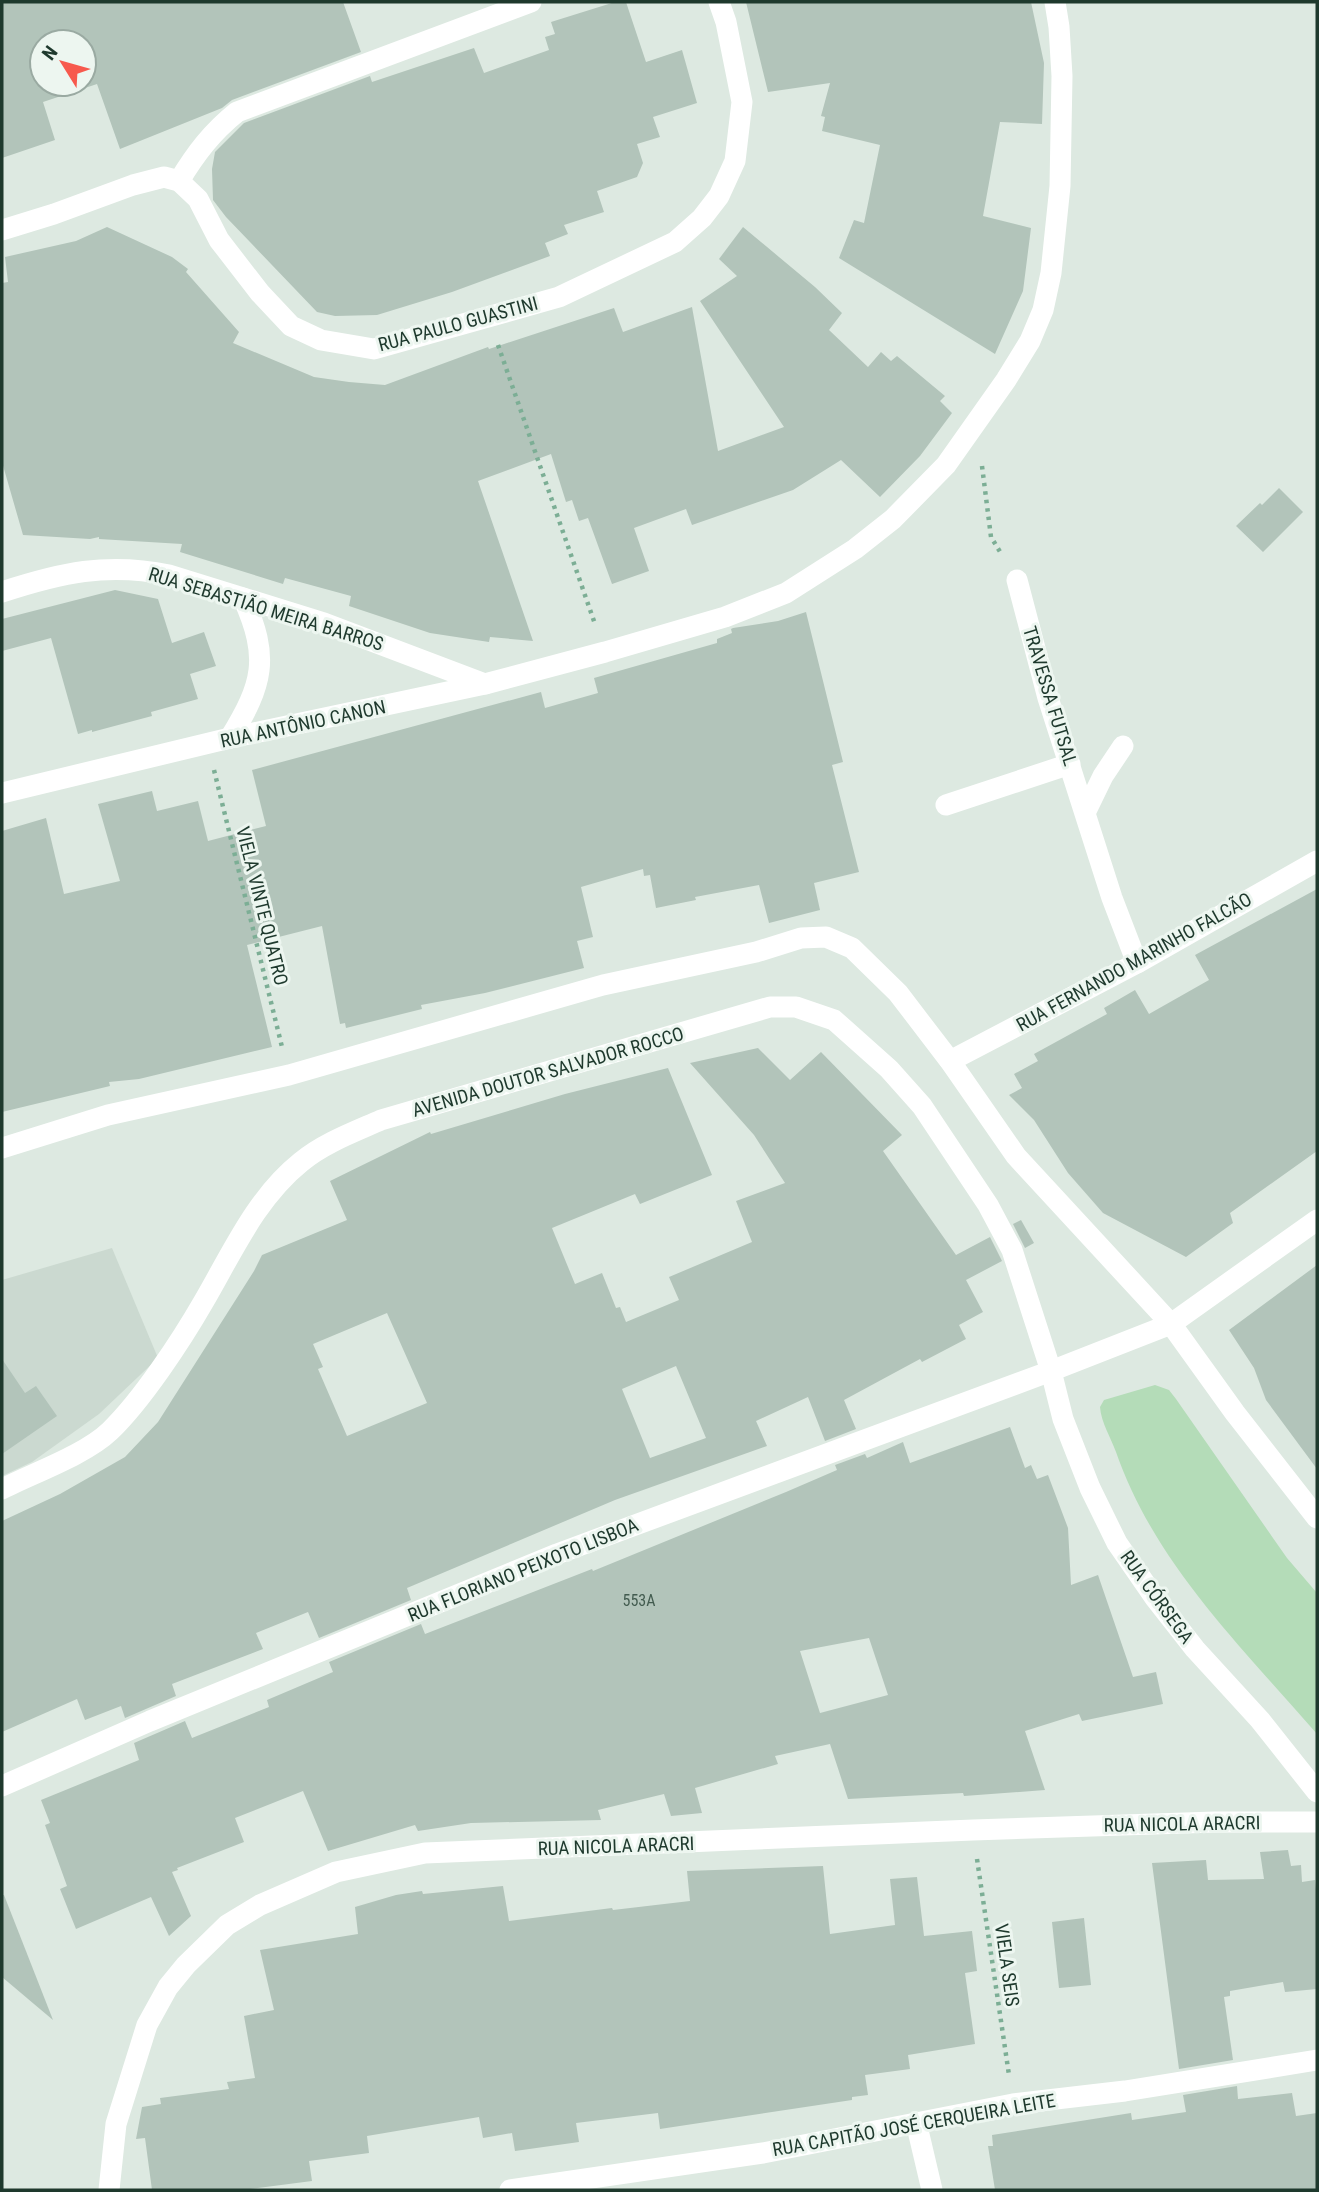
<svg xmlns="http://www.w3.org/2000/svg" width="1319" height="2192" font-family="'Roboto Condensed',sans-serif">
<style>
.built{fill:#cbd9d0}
.green{fill:#b4dcb8}
.building{fill:#b2c4ba;fill-rule:evenodd}
.lines{fill:none;stroke-linecap:round;stroke-linejoin:round}
.path{stroke:#7cae95;stroke-width:4.5;stroke-dasharray:3.5 5;stroke-linecap:butt}
.minor{stroke:#fff;stroke-width:21}
.labels{text-anchor:middle;dominant-baseline:central;stroke-width:6;stroke-linejoin:round;paint-order:stroke}
.number-label{font-size:16px;fill:#435c50}
.street-label{font-size:19px;fill:#1e392d;stroke:#edf6f0}
</style>
<rect width="100%" height="100%" fill="#dde9e1"/>
<path class="built" d="M 112,1248 L 158,1358 L 99,1414 L 32,1462 L 2,1476 L 2,1280 Z"/>
<path class="green" d="M 1155,1385 L 1169,1390 L 1176,1399 L 1287,1558 L 1317,1593 L 1317,1734 C 1241,1646 1155,1564 1116,1452 C 1111,1438 1101,1422 1100,1407 L 1104,1400 Z"/>
<g class="building">
<path d="M 2,2 L 343,2 L 361,52 L 232,100 L 222,108 L 120,149 L 97,84 L 43,102 L 55,140 L 2,158 ZM 42,42 L 84,42 L 84,84 L 42,84 Z"/>
<path d="M 615,2 L 626,2 L 646,62 L 682,50 L 697,103 L 653,117 L 660,137 L 637,144 L 643,163 L 637,177 L 597,191 L 604,212 L 564,225 L 568,234 L 545,243 L 550,256 L 452,292 L 377,315 L 335,316 L 317,312 L 226,217 L 213,200 L 212,169 L 215,152 L 244,123 L 370,76 L 372,82 L 474,48 L 484,73 L 549,50 L 545,37 L 555,34 L 551,22 Z"/>
<path d="M 746,2 L 1031,2 L 1044,63 L 1042,124 L 1000,122 L 983,216 L 1031,228 L 1023,291 L 995,354 L 839,258 L 854,220 L 864,223 L 880,145 L 822,131 L 825,117 L 821,116 L 830,83 L 768,92 Z"/>
<path d="M 107,227 L 172,257 L 188,269 L 186,272 L 239,332 L 233,343 L 314,377 L 349,382 L 385,385 L 488,347 L 489,349 L 614,308 L 623,332 L 692,307 L 718,451 L 784,427 L 700,301 L 737,276 L 719,259 L 743,227 L 815,287 L 842,313 L 829,330 L 868,367 L 881,352 L 891,361 L 897,356 L 945,396 L 940,401 L 952,413 L 920,456 L 880,497 L 841,460 L 793,490 L 692,525 L 686,509 L 634,528 L 649,571 L 612,584 L 588,518 L 579,521 L 572,500 L 566,502 L 551,454 L 478,481 L 533,641 L 490,637 L 489,642 L 430,633 L 349,606 L 351,596 L 285,578 L 283,584 L 180,552 L 182,544 L 99,539 L 99,537 L 90,539 L 23,535 L 2,462 L 2,283 L 8,282 L 5,257 L 76,241 Z"/>
<path d="M 1279,488 L 1303,512 L 1263,552 L 1236,526 L 1260,503 L 1262,505 Z"/>
<path d="M 115,590 L 158,599 L 172,643 L 204,632 L 216,666 L 190,674 L 198,699 L 151,712 L 152,716 L 92,732 L 92,730 L 78,734 L 51,638 L 2,651 L 2,619 Z"/>
<path d="M 806,612 L 843,762 L 832,765 L 859,872 L 814,883 L 820,910 L 769,923 L 759,885 L 695,897 L 696,900 L 656,908 L 650,875 L 644,876 L 643,869 L 581,887 L 593,937 L 577,941 L 584,968 L 485,993 L 421,1005 L 422,1009 L 346,1028 L 345,1023 L 340,1024 L 322,926 L 247,945 L 272,1047 L 139,1079 L 109,1082 L 110,1086 L 2,1112 L 2,831 L 46,818 L 64,894 L 120,881 L 98,804 L 152,791 L 157,811 L 198,801 L 208,841 L 266,826 L 252,770 L 541,692 L 545,708 L 598,693 L 594,678 L 717,643 L 717,639 L 732,633 L 731,629 L 733,628 L 778,621 Z"/>
<path d="M 1317,889 L 1317,1151 L 1230,1213 L 1233,1223 L 1186,1257 L 1103,1213 L 1068,1173 L 1034,1120 L 1009,1095 L 1022,1088 L 1014,1074 L 1038,1061 L 1034,1054 L 1107,1014 L 1104,1008 L 1135,990 L 1149,1014 L 1209,980 L 1195,955 Z"/>
<path d="M 758,1048 L 790,1080 L 821,1052 L 902,1135 L 883,1151 L 956,1255 L 990,1237 L 1002,1261 L 966,1280 L 983,1312 L 959,1325 L 966,1339 L 922,1362 L 920,1359 L 844,1400 L 856,1429 L 825,1441 L 808,1397 L 756,1421 L 767,1446 L 615,1500 L 407,1588 L 411,1600 L 319,1638 L 308,1612 L 256,1633 L 263,1649 L 172,1684 L 176,1696 L 125,1718 L 121,1706 L 85,1720 L 77,1699 L 2,1732 L 2,1521 L 60,1494 L 125,1457 L 158,1422 L 254,1271 L 262,1255 L 347,1220 L 330,1181 L 430,1132 L 431,1134 L 565,1094 L 668,1068 L 712,1175 L 640,1204 L 635,1194 L 552,1228 L 575,1284 L 602,1273 L 616,1308 L 620,1307 L 626,1322 L 679,1300 L 669,1277 L 752,1242 L 736,1201 L 785,1183 L 754,1135 L 690,1063 ZM 387,1313 L 427,1403 L 347,1436 L 318,1369 L 323,1367 L 313,1344 ZM 676,1366 L 706,1438 L 650,1458 L 622,1389 Z"/>
<path d="M 1021,1220 L 1034,1243 L 1025,1248 L 1013,1224 Z"/>
<path d="M 1317,1265 L 1317,1469 L 1266,1400 L 1254,1368 L 1229,1330 Z"/>
<path d="M 2,1359 L 25,1393 L 36,1386 L 57,1416 L 2,1454 Z"/>
<path d="M 1010,1427 L 1025,1468 L 1031,1465 L 1037,1479 L 1048,1475 L 1068,1528 L 1071,1585 L 1098,1575 L 1133,1677 L 1156,1672 L 1163,1704 L 1082,1721 L 1079,1714 L 1025,1731 L 1045,1790 L 964,1796 L 963,1793 L 848,1799 L 830,1744 L 775,1756 L 778,1764 L 695,1788 L 702,1813 L 671,1816 L 664,1794 L 598,1810 L 601,1820 L 471,1823 L 418,1831 L 415,1825 L 328,1851 L 303,1791 L 235,1818 L 244,1842 L 177,1868 L 178,1870 L 172,1872 L 191,1916 L 169,1936 L 151,1897 L 76,1929 L 60,1889 L 67,1886 L 45,1825 L 50,1823 L 41,1800 L 139,1760 L 134,1743 L 185,1721 L 192,1738 L 269,1707 L 267,1700 L 333,1672 L 329,1662 L 421,1624 L 425,1634 L 592,1569 L 593,1571 L 786,1492 L 837,1470 L 835,1465 L 865,1454 L 867,1458 L 903,1442 L 910,1463 ZM 869,1638 L 888,1695 L 820,1713 L 800,1651 Z"/>
<path d="M 1288,1850 L 1291,1866 L 1301,1865 L 1302,1882 L 1315,1880 L 1317,1899 L 1317,1989 L 1285,1992 L 1283,1982 L 1230,1991 L 1230,1996 L 1224,1997 L 1233,2060 L 1179,2069 L 1152,1863 L 1206,1860 L 1208,1880 L 1264,1879 L 1260,1852 Z"/>
<path d="M 823,1866 L 830,1934 L 895,1925 L 890,1879 L 917,1877 L 924,1936 L 972,1931 L 977,1971 L 965,1973 L 975,2044 L 908,2055 L 910,2069 L 865,2075 L 868,2095 L 852,2097 L 852,2100 L 660,2129 L 658,2113 L 576,2123 L 579,2142 L 515,2151 L 512,2133 L 483,2138 L 479,2117 L 367,2136 L 369,2153 L 309,2161 L 312,2181 L 242,2190 L 152,2190 L 145,2138 L 136,2139 L 142,2107 L 161,2104 L 160,2098 L 229,2089 L 227,2082 L 255,2078 L 244,2016 L 274,2010 L 260,1950 L 358,1934 L 355,1907 L 396,1895 L 422,1891 L 423,1894 L 503,1886 L 509,1921 L 612,1908 L 613,1910 L 690,1901 L 687,1871 Z"/>
<path d="M 2,1895 L 4,1895 L 53,2020 L 2,1977 Z"/>
<path d="M 1084,1918 L 1091,1985 L 1059,1988 L 1052,1922 Z"/>
<path d="M 1237,2086 L 1238,2099 L 1292,2093 L 1296,2116 L 1317,2113 L 1317,2190 L 995,2190 L 988,2146 L 993,2146 L 992,2135 L 1131,2113 L 1132,2120 L 1186,2112 L 1183,2095 Z"/>
</g>
<g class="lines">
<g class="path">
<path d="M 498,345 L 595,624"/>
<path d="M 982,466 L 991,537 L 1002,555"/>
<path d="M 214,770 L 282,1047"/>
<path d="M 977,1859 L 1009,2075"/>
</g>
<g class="minor">
<path d="M 179,181 C 196,153 212,132 237,112 L 531,2"/>
<path d="M 2,230 L 54,214 L 133,185 L 164,177 L 179,181 L 198,199 L 219,240 L 260,293 L 291,326 L 321,340 L 374,349 L 559,297 L 675,242 L 702,218 L 719,196 L 735,161 L 742,102 L 726,22 L 719,2"/>
<path d="M 1017,580 L 1048,698 L 1112,898 L 1137,963"/>
<path d="M 2,592 C 60,573 107,562 169,575 L 324,623 L 485,684"/>
<path d="M 230,738 C 263,684 270,658 243,598"/>
<path d="M 2,793 L 230,738 L 485,684 L 605,652 L 725,617 L 786,593 L 855,549 L 893,519 L 946,465 L 1006,380 L 1030,341 L 1043,310 L 1051,273 L 1060,186 L 1062,76 L 1059,27 L 1055,2"/>
<path d="M 946,805 L 1070,764"/>
<path d="M 1086,811 L 1103,776 L 1123,746"/>
<path d="M 950,1061 L 1137,963 L 1317,861"/>
<path d="M 2,1148 L 108,1115 L 289,1075 L 603,985 L 756,952 L 801,938 L 826,937 L 852,948 L 898,993 L 950,1061 L 1016,1156 L 1171,1324 L 1235,1413 L 1317,1518"/>
<path d="M 2,1489 C 33,1473 85,1455 110,1431 C 142,1400 181,1341 204,1301 C 232,1253 256,1198 301,1162 C 324,1143 354,1132 381,1120 L 770,1007 L 796,1007 L 834,1020 L 889,1069 L 922,1106 L 988,1205 L 1012,1250 L 1051,1371 L 1063,1419 L 1090,1488 L 1117,1543 L 1155,1598 L 1195,1649 L 1260,1720 L 1317,1792"/>
<path d="M 2,1786 L 150,1721 L 557,1554 L 1051,1371 L 1171,1324 L 1317,1220"/>
<path d="M 916,2122 L 932,2190"/>
<path d="M 109,2190 L 116,2124 L 147,2025 L 168,1987 L 186,1965 L 227,1925 L 260,1905 L 336,1872 L 425,1853 L 973,1830 L 1215,1822 L 1317,1822"/>
<path d="M 510,2190 L 763,2153 L 1013,2104 L 1125,2091 L 1317,2060"/>
</g>
</g>
<g class="labels">
<g class="number-label">
<text x="639" y="1600">553A</text>
</g>
<g class="street-label">
<text transform="translate(458 324) rotate(-15)">RUA PAULO GUASTINI</text>
<text transform="translate(266 609) rotate(17)">RUA SEBASTIÃO MEIRA BARROS</text>
<text transform="translate(1050 696) rotate(73)">TRAVESSA FUTSAL</text>
<text transform="translate(303 724) rotate(-12)">RUA ANTÔNIO CANON</text>
<text transform="translate(262 906) rotate(76)">VIELA VINTE QUATRO</text>
<text transform="translate(1134 962) rotate(-29)">RUA FERNANDO MARINHO FALCÃO</text>
<text transform="translate(548 1072) rotate(-16)">AVENIDA DOUTOR SALVADOR ROCCO</text>
<text transform="translate(523 1570) rotate(-22)">RUA FLORIANO PEIXOTO LISBOA</text>
<text transform="translate(1157 1597) rotate(54)">RUA CÓRSEGA</text>
<text transform="translate(1182 1824) rotate(-1)">RUA NICOLA ARACRI</text>
<text transform="translate(616 1846) rotate(-2)">RUA NICOLA ARACRI</text>
<text transform="translate(1007 1965) rotate(82)">VIELA SEIS</text>
<text transform="translate(914 2125) rotate(-10)">RUA CAPITÃO JOSÉ CERQUEIRA LEITE</text>
</g>
</g>
<rect width="1319" height="2192" fill="none" stroke="#1e392d" stroke-width="7"/>
<g transform="translate(63 63) rotate(307)"><circle r="33" fill="#edf6f0" stroke="#9aaaa2" stroke-width="2"/>
<path d="M0-5L12 26L0 18L-12 26Z" fill="#f7594d"/>
<text y="-10" font-size="19" font-weight="bold" text-anchor="middle" fill="#1e392d">N</text>
</g>
</svg>
